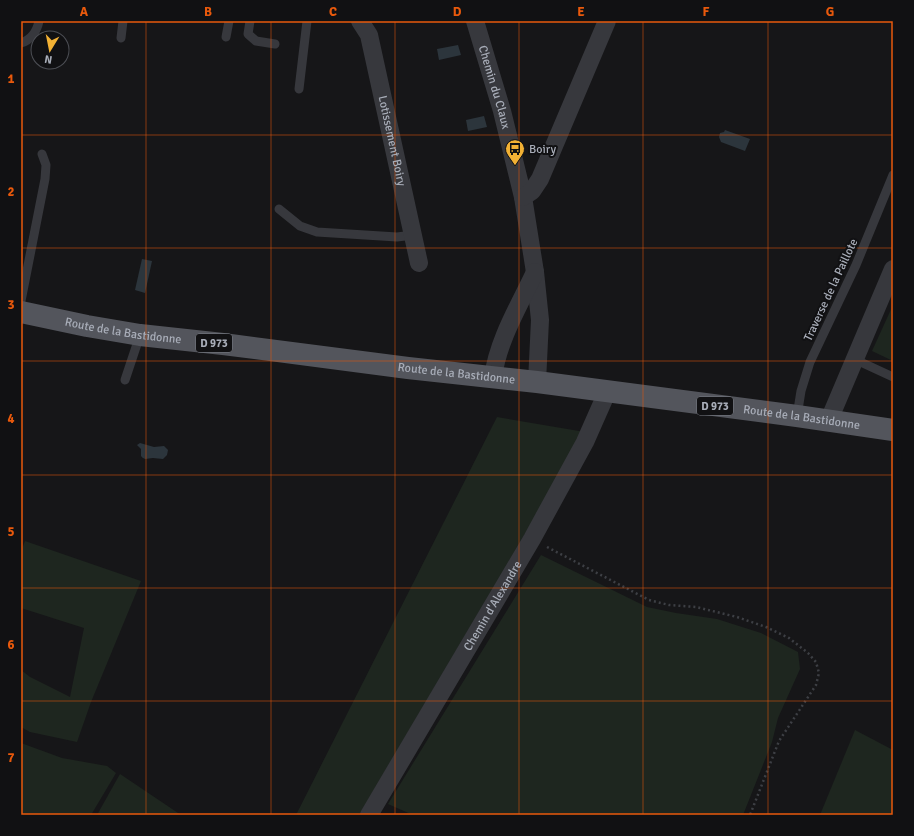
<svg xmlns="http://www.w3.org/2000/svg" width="914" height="836" font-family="Signika,sans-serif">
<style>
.green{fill:#1e261f}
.water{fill:#2c353c}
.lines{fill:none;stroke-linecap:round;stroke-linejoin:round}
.path{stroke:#3d3f44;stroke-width:2.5;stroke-dasharray:2 3;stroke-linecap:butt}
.lane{stroke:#37383d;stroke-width:9}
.street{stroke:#37383d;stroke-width:18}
.primary{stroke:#53555c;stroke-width:22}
.grid{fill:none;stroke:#e8590c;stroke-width:1;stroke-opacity:0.55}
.labels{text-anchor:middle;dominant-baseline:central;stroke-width:4;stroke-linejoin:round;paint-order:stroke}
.shield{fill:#111113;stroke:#7b7e86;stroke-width:1}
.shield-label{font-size:11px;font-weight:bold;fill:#a8adb8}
.street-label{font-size:12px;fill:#a8adb8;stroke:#111113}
.poi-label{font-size:12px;fill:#a8adb8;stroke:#111113;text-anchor:start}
.neatline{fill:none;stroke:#e8590c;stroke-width:1.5}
.grid-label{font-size:13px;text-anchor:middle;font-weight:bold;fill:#e8590c}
</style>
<rect width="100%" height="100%" fill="#161618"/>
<g class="green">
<path d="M 893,305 L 893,361 L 872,351 Z"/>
<path d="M 497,417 L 585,432 L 359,815 L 296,815 Z"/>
<path d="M 25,541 L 141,581 L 91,702 L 77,742 L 30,732 L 21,727 L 21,670 L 30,677 L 70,697 L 84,628 L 21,608 L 21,552 Z"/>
<path d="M 541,555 L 647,607 L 676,613 L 717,619 L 761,633 L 798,652 L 800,669 L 778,718 L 772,742 L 743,815 L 413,815 L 388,804 Z"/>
<path d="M 855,730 L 893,750 L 893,815 L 820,815 Z"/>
<path d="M 21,743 L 62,758 L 107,766 L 116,773 L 91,815 L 21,815 Z"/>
<path d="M 120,774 L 181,815 L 97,815 Z"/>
</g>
<g class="water">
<path d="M 458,45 L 461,55 L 439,60 L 437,49 Z"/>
<path d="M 484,116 L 487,127 L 468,131 L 466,120 Z"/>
<path d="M 725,130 L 750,139 L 745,151 L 721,142 L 719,137 L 720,133 L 724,132 Z"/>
<path d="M 142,259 L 152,261 L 145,293 L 135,290 Z"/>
<path d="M 140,443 L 154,447 L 164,446 L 168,450 L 167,455 L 163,459 C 160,459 156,458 153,458 C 147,458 145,461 141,456 L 141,449 L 137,445 Z"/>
</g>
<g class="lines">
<path class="path" d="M 547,547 L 649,600 L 669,605 L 696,607 L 737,617 L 766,627 L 789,638 L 808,653 L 816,662 L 819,673 L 816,685 L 779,741 L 750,815"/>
<g class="lane">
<path d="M 250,21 L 248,34 L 256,41 L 275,44"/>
<path d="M 226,37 L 229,21"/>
<path d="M 121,38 L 123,21"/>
<path d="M 21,43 C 31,40 37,31 39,21"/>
<path d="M 299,89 L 307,21"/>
<path d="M 279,209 L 300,226 L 317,232 L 397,237 L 413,235"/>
<path d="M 21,301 L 45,179 L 46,165 L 42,154"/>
<path d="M 854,359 L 893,377"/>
<path d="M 125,380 L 140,335"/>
<path d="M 797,416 L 801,391 L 810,362 L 856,265 L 893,175"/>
</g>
<g class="street">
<path id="s1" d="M 360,21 L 369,35 L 419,263"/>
<path id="s2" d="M 475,21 L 502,111 L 523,197 L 535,272 L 540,320 L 537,382"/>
<path d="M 523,197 L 532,191 L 540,179 L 607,21"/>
<path d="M 493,377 C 498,340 519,306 535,272"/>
<path d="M 831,421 L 832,413 L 893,269"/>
<path id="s3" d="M 369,815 L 532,539 L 585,442 L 604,399 L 606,391"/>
</g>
<path class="primary" id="s4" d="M 21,312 L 87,326 L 140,335 L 223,344 L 408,368 L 537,382 L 797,416 L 893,430"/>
</g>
<path class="grid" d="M 146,21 L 146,815M 271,21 L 271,815M 395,21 L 395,815M 519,21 L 519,815M 643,21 L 643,815M 768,21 L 768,815M 21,135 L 893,135M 21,248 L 893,248M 21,361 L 893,361M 21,475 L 893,475M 21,588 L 893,588M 21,701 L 893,701"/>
<defs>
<g id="bus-pin" transform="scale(1)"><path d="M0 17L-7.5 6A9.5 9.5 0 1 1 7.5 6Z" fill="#f2b134" stroke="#111113"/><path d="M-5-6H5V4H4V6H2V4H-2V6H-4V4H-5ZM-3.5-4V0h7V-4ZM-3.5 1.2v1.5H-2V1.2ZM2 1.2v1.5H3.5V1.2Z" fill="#111"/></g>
</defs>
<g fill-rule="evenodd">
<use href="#bus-pin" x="515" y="149"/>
</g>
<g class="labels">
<g class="shield">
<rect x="196" y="334" width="36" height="18" rx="3"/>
<rect x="697" y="397" width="36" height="18" rx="3"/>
</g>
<g class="shield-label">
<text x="214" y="343">D 973</text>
<text x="715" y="406">D 973</text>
</g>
<g class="street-label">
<text stroke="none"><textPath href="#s2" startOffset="69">Chemin du Claux</textPath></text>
<text stroke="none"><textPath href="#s1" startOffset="125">Lotissement Boiry</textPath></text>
<text transform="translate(831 290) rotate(-65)">Traverse de la Paillote</text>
<text stroke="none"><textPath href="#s4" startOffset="104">Route de la Bastidonne</textPath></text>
<text stroke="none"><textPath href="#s4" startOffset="440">Route de la Bastidonne</textPath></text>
<text stroke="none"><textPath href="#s4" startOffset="788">Route de la Bastidonne</textPath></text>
<text stroke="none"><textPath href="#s3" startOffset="243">Chemin d'Alexandre</textPath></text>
</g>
<g class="poi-label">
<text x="529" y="149">Boiry</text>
</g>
</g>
<rect width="914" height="836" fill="none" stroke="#111113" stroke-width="44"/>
<g transform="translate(50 50) rotate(190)"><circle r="19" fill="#111113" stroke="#4d4f55"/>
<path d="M0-3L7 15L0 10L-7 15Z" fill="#f2b134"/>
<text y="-6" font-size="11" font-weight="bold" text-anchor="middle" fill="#a8adb8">N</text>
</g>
<rect x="22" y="22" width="870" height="792" class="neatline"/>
<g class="grid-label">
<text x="84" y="16">A</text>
<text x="208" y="16">B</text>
<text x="333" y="16">C</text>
<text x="457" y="16">D</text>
<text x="581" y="16">E</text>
<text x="706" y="16">F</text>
<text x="830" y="16">G</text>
<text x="11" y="83">1</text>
<text x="11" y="196">2</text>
<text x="11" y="309">3</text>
<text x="11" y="423">4</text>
<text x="11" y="536">5</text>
<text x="11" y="649">6</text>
<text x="11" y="762">7</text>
</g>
</svg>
